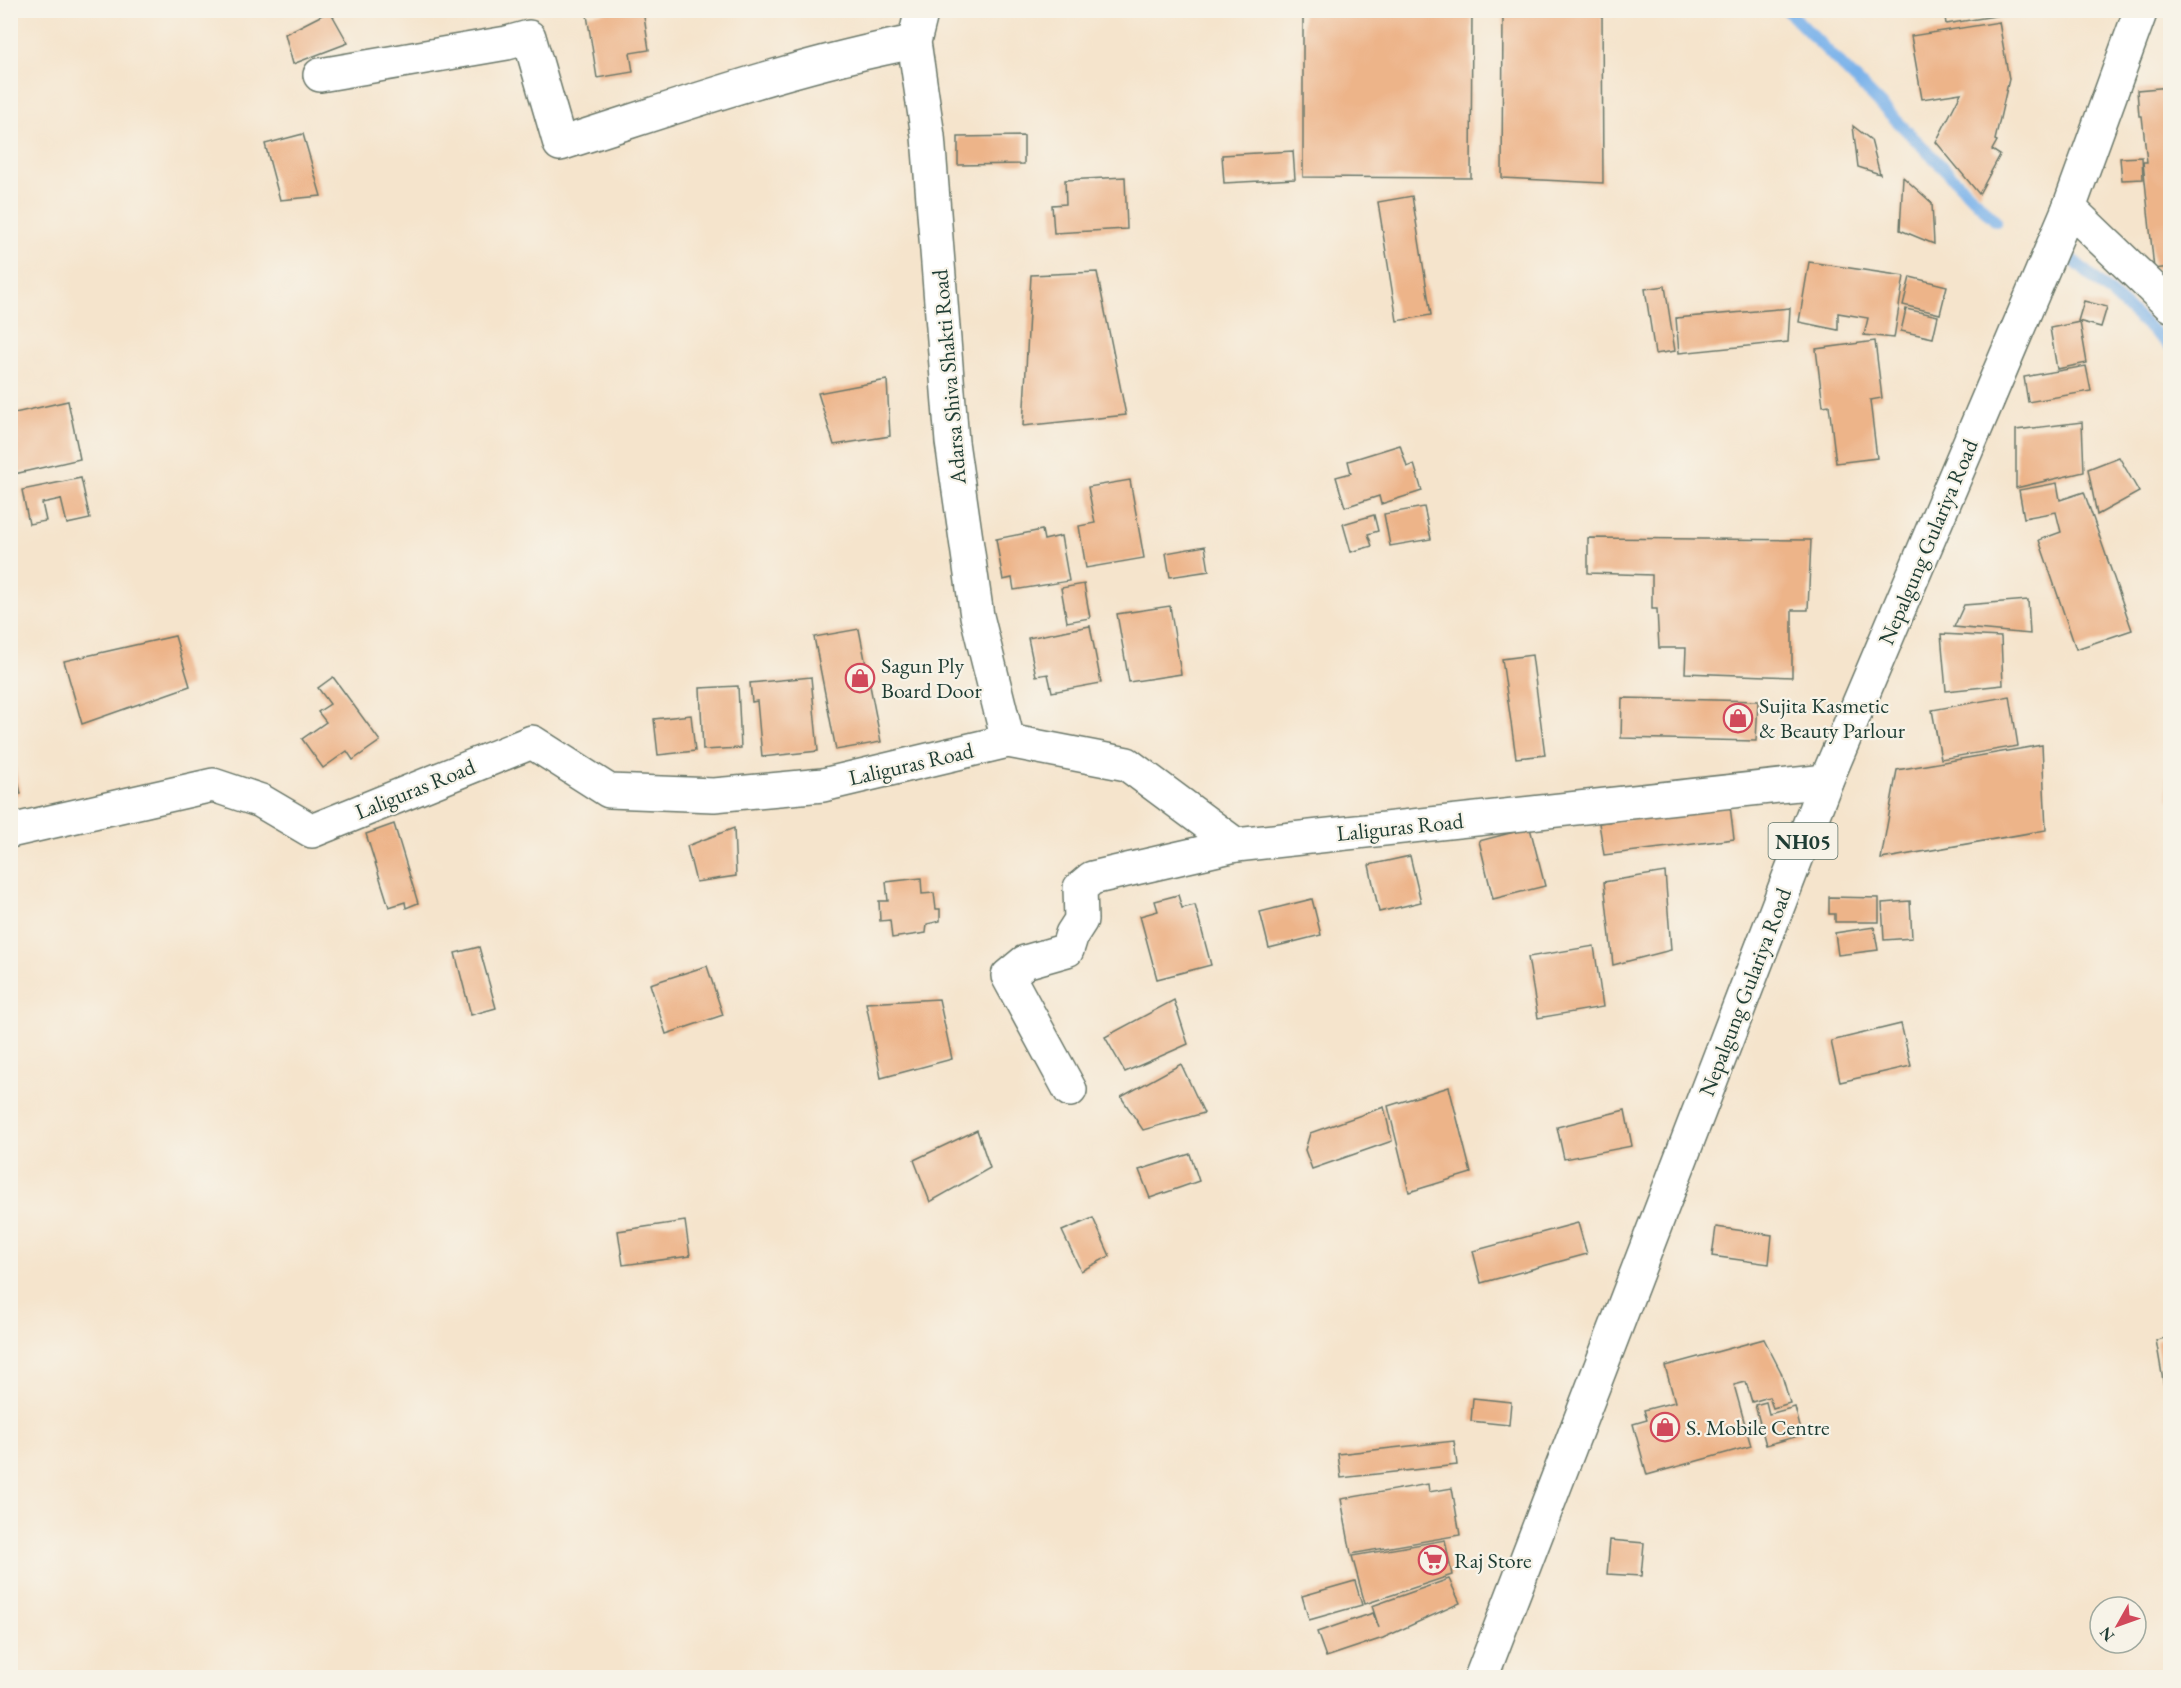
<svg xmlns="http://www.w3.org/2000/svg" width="2181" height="1688" font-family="'EB Garamond',serif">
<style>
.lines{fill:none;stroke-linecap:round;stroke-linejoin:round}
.stream{stroke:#7ab2ea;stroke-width:12}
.building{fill:#edb489}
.minor-casing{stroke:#6a7769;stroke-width:36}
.major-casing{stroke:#6a7769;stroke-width:36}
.minor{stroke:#fff;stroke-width:33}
.major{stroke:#fff;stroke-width:33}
.labels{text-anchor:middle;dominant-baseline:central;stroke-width:4.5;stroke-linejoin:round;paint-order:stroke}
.shield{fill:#f7f3e8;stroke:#60746a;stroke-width:1.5}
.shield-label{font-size:21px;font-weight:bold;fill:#1f3d34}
.street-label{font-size:22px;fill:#1f3d34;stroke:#f7f3e8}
.poi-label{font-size:22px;fill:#1f3d34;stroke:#f7f3e8;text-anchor:start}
</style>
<rect width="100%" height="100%" fill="#f7f3e8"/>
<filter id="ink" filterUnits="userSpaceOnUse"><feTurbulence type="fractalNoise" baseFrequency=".0167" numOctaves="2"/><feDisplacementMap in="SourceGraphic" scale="12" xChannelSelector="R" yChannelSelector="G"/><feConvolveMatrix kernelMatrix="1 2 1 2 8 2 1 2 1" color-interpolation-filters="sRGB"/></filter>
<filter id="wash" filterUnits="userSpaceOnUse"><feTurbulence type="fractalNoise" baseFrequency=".008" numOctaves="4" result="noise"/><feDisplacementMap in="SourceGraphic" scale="24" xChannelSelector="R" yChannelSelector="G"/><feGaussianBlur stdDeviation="1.35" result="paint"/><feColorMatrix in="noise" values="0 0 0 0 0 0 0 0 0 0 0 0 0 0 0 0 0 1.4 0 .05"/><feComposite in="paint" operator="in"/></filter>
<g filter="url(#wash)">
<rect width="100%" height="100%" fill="#f5e4cc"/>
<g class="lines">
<g class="stream">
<path d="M 1787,10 L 1996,221"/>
<path d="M 2074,261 L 2170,346"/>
</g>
</g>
<g id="blocks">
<g class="building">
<path d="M 621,10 L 643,10 L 649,50 L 630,53 L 633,72 L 597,78 L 587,15 Z"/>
<path d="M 1303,10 L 1472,10 L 1471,178 L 1303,177 Z"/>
<path d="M 1503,10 L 1602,10 L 1603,183 L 1502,178 Z"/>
<path d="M 1944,10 L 2013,10 L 2013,13 L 1946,24 Z"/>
<path d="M 330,11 L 348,43 L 293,64 L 285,34 Z"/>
<path d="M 1999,22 L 2009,79 L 1995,140 L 1997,141 L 1992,150 L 2000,155 L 1979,194 L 1936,142 L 1961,93 L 1922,99 L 1911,36 Z"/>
<path d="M 2170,87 L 2170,267 L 2154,269 L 2143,162 L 2147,162 L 2142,116 L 2139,116 L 2137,90 Z"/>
<path d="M 1853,126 L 1871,140 L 1880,174 L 1858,167 Z"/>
<path d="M 303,134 L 321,196 L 280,200 L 265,144 Z"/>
<path d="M 1024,136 L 1024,164 L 958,165 L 958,137 Z"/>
<path d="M 1293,151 L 1295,179 L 1224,183 L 1222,155 Z"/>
<path d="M 2142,157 L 2143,179 L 2122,180 L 2120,158 Z"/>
<path d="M 1125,177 L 1127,229 L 1054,233 L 1052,205 L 1066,204 L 1065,180 Z"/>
<path d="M 1903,177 L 1932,203 L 1934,244 L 1900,230 Z"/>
<path d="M 1412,196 L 1431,315 L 1397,321 L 1378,202 Z"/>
<path d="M 1809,262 L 1904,276 L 1894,338 L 1864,335 L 1868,318 L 1838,313 L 1838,330 L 1799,322 Z"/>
<path d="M 1097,272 L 1126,415 L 1023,426 L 1031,275 Z"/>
<path d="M 1910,277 L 1947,286 L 1940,314 L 1903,305 Z"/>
<path d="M 1665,286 L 1675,351 L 1655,354 L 1645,289 Z"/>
<path d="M 2084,301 L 2107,307 L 2101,327 L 2078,321 Z"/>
<path d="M 1790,308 L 1788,342 L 1679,353 L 1676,318 Z"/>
<path d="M 1906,309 L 1938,316 L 1933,338 L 1901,331 Z"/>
<path d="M 2080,322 L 2087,363 L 2057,369 L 2050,328 Z"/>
<path d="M 1875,341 L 1882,398 L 1870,400 L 1877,458 L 1836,463 L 1829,405 L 1823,406 L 1816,349 Z"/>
<path d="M 2086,366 L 2091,391 L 2028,402 L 2024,377 Z"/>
<path d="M 887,380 L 890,436 L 834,445 L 818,393 Z"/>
<path d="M 68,401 L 80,459 L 10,475 L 10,414 Z"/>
<path d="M 2082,422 L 2084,472 L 2016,488 L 2016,430 Z"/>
<path d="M 1400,445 L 1407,467 L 1414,464 L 1422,491 L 1381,504 L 1379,496 L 1345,507 L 1336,477 L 1351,473 L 1348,461 Z"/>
<path d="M 2119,457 L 2139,492 L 2097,515 L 2088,469 Z"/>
<path d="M 81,478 L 90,519 L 67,524 L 61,499 L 42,503 L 46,521 L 29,524 L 22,490 Z"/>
<path d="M 1130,480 L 1144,558 L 1086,568 L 1079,526 L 1095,523 L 1088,487 Z"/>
<path d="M 2057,483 L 2060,500 L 2084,492 L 2132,630 L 2076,649 L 2039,540 L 2061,532 L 2056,512 L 2024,518 L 2019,490 Z"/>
<path d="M 1424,507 L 1431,539 L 1390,546 L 1384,514 Z"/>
<path d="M 1374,515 L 1378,531 L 1368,534 L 1372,546 L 1351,552 L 1343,524 Z"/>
<path d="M 1042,530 L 1044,540 L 1061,536 L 1069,581 L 1014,590 L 1012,578 L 1003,580 L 996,539 Z"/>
<path d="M 1588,538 L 1811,540 L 1808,610 L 1792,610 L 1792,677 L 1685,673 L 1686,648 L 1659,648 L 1657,609 L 1652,609 L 1652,575 L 1588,573 Z"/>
<path d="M 1205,546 L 1209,571 L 1170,577 L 1166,553 Z"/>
<path d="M 1084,584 L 1090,618 L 1067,622 L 1061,588 Z"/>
<path d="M 2028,600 L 2030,634 L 1954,627 L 1964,605 Z"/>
<path d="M 1170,606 L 1181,674 L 1129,682 L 1117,614 Z"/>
<path d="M 1090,626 L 1101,683 L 1052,692 L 1048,674 L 1036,676 L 1028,638 Z"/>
<path d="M 859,629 L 881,742 L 836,750 L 814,637 Z"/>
<path d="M 1941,634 L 2001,637 L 2003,685 L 1946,691 Z"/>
<path d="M 175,636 L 190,686 L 82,724 L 64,661 Z"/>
<path d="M 1532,655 L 1545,755 L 1516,758 L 1502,659 Z"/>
<path d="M 333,677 L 380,741 L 353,760 L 347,751 L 323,768 L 302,739 L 326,722 L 318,712 L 330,704 L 318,688 Z"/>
<path d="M 811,677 L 818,751 L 762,757 L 757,701 L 752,702 L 750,683 Z"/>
<path d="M 738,686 L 741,748 L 703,750 L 700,688 Z"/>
<path d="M 2010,696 L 2018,746 L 1941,759 L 1932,710 Z"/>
<path d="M 1622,698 L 1758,701 L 1756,741 L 1621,738 Z"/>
<path d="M 691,715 L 695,751 L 658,755 L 654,719 Z"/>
<path d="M 10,745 L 21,794 L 10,796 Z"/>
<path d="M 2042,745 L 2046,830 L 1881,859 L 1897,770 Z"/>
<path d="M 2166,777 L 2170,777 L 2170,800 L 2169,800 Z"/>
<path d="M 1730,806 L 1734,839 L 1604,855 L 1599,823 Z"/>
<path d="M 394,824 L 418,903 L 406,908 L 405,902 L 389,907 L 366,834 Z"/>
<path d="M 734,828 L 736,876 L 696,882 L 687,846 Z"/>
<path d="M 1530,828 L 1545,886 L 1493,899 L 1479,841 Z"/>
<path d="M 1410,856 L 1421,902 L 1379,912 L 1369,865 Z"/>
<path d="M 1665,872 L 1671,950 L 1613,965 L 1604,882 Z"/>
<path d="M 921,878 L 922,894 L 934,893 L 936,909 L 940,909 L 940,921 L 927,924 L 926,933 L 892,938 L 890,920 L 880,921 L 879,901 L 888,901 L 886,882 Z"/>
<path d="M 1178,895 L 1182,908 L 1195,905 L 1211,965 L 1157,979 L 1140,916 L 1158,911 L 1155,901 Z"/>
<path d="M 1829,897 L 1879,898 L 1879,922 L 1835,922 L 1835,914 L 1829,914 Z"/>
<path d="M 1312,899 L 1321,935 L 1269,948 L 1260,912 Z"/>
<path d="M 1910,901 L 1912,938 L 1884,940 L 1882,903 Z"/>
<path d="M 1874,927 L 1878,950 L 1838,955 L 1835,933 Z"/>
<path d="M 1594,946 L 1603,1007 L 1538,1018 L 1528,957 Z"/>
<path d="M 479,947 L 496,1008 L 471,1015 L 455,953 Z"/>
<path d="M 707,966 L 723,1015 L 666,1034 L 650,984 Z"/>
<path d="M 939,999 L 952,1059 L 881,1078 L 866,1003 Z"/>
<path d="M 1174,1000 L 1188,1044 L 1125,1072 L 1105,1037 Z"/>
<path d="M 1901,1024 L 1911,1066 L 1840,1082 L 1831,1041 Z"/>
<path d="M 1181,1064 L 1204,1113 L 1143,1130 L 1121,1097 Z"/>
<path d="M 1449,1087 L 1471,1173 L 1409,1192 L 1388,1106 Z"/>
<path d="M 1384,1107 L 1392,1141 L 1312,1169 L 1305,1150 L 1310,1133 Z"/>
<path d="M 1625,1110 L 1632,1146 L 1564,1159 L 1557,1127 Z"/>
<path d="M 977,1130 L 990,1168 L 930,1202 L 914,1160 Z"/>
<path d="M 1190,1154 L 1199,1181 L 1150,1198 L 1139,1170 Z"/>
<path d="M 1093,1218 L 1110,1256 L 1081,1271 L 1062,1231 Z"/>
<path d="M 685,1221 L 690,1256 L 623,1265 L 618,1231 Z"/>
<path d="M 1578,1223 L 1587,1254 L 1481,1283 L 1473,1251 Z"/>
<path d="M 1716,1227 L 1772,1235 L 1769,1264 L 1712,1256 Z"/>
<path d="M 2170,1337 L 2170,1414 L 2169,1415 L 2156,1340 Z"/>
<path d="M 1764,1339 L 1781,1372 L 1790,1403 L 1773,1408 L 1769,1397 L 1752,1402 L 1746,1382 L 1734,1385 L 1751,1446 L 1647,1475 L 1633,1424 L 1647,1420 L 1644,1410 L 1675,1402 L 1665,1366 Z"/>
<path d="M 1473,1398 L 1511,1402 L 1509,1425 L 1471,1421 Z"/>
<path d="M 1766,1402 L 1769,1414 L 1795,1407 L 1802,1435 L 1766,1445 L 1755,1405 Z"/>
<path d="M 1454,1441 L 1457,1465 L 1341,1478 L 1338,1454 Z"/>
<path d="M 1428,1484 L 1429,1492 L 1452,1488 L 1460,1535 L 1351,1554 L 1341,1499 Z"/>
<path d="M 1445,1540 L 1452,1575 L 1365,1604 L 1352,1556 Z"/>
<path d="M 1610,1540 L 1644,1543 L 1641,1576 L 1607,1574 Z"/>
<path d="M 1449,1579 L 1460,1603 L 1383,1638 L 1326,1657 L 1317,1632 L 1373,1613 L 1379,1628 L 1372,1606 Z"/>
<path d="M 1355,1581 L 1362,1605 L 1309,1620 L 1302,1596 Z"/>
</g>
</g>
</g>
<g filter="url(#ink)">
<use href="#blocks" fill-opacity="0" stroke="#6a7769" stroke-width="1.5"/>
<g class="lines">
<g class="minor-casing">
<g id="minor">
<path d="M 922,10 L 914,42 L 928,136 L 952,442 L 977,616 L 1008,741"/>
<path d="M 320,75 L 507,43 L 529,37 L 560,144 C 677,107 794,65 914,42"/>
<path d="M 2069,208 L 2170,305"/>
<path d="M 10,831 L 213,785 L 261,801 L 312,831 L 532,742 L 609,791 L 714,795 L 823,785 L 1008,741 L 1127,764 L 1236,845 L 1826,781"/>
<path d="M 1070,1090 L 1008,976 L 1025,962 L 1067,950 L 1072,934 L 1081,920 L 1080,888 L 1092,878 L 1236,845"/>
</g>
</g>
<g class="major-casing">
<path id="major" d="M 1481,1678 L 1826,781 L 2069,208 L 2141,10"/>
</g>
<use href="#minor" class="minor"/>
<use href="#major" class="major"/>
</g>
</g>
<defs>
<g id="shop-ring" transform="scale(1.5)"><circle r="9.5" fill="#f7f3e8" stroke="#d1495b" stroke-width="1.5"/><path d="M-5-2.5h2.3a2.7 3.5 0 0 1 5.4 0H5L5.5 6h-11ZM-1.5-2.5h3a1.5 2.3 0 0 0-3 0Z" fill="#d1495b"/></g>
<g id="supermarket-ring" transform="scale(1.5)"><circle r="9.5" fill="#f7f3e8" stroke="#d1495b" stroke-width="1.5"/><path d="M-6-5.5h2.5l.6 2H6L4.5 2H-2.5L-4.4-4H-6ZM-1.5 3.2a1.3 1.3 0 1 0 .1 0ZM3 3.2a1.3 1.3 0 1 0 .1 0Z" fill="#d1495b"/></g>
</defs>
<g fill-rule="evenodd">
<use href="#shop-ring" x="860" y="678"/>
<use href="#shop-ring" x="1738" y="718"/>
<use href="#shop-ring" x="1665" y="1427"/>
<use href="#supermarket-ring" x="1433" y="1560"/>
</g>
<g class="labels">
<rect class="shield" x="1768.5" y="823" width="69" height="36" rx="4.5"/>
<g class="shield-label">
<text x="1803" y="841">NH05</text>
</g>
<g class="street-label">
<text transform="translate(949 377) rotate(-95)">Adarsa Shiva Shakti Road</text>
<text transform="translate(1928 542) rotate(-67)">Nepalgung Gulariya Road</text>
<text transform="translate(911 764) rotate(-13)">Laliguras Road</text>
<text transform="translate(415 789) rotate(-22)">Laliguras Road</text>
<text transform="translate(1400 827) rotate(-6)">Laliguras Road</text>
<text transform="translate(1745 992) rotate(-69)">Nepalgung Gulariya Road</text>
</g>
<g class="poi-label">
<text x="881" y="665">Sagun Ply<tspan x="881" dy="25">Board Door</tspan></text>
<text x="1759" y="705">Sujita Kasmetic<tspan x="1759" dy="25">&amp; Beauty Parlour</tspan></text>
<text x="1686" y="1427">S. Mobile Centre</text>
<text x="1454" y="1560">Raj Store</text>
</g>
</g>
<rect width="2181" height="1688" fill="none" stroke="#f7f3e8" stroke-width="36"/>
<g transform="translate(2118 1625) rotate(230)"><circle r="28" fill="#f7f3e8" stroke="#a1aaa0" stroke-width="1.5"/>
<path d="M0-4.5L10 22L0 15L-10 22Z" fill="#d1495b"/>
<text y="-9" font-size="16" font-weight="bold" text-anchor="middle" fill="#1f3d34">N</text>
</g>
</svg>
